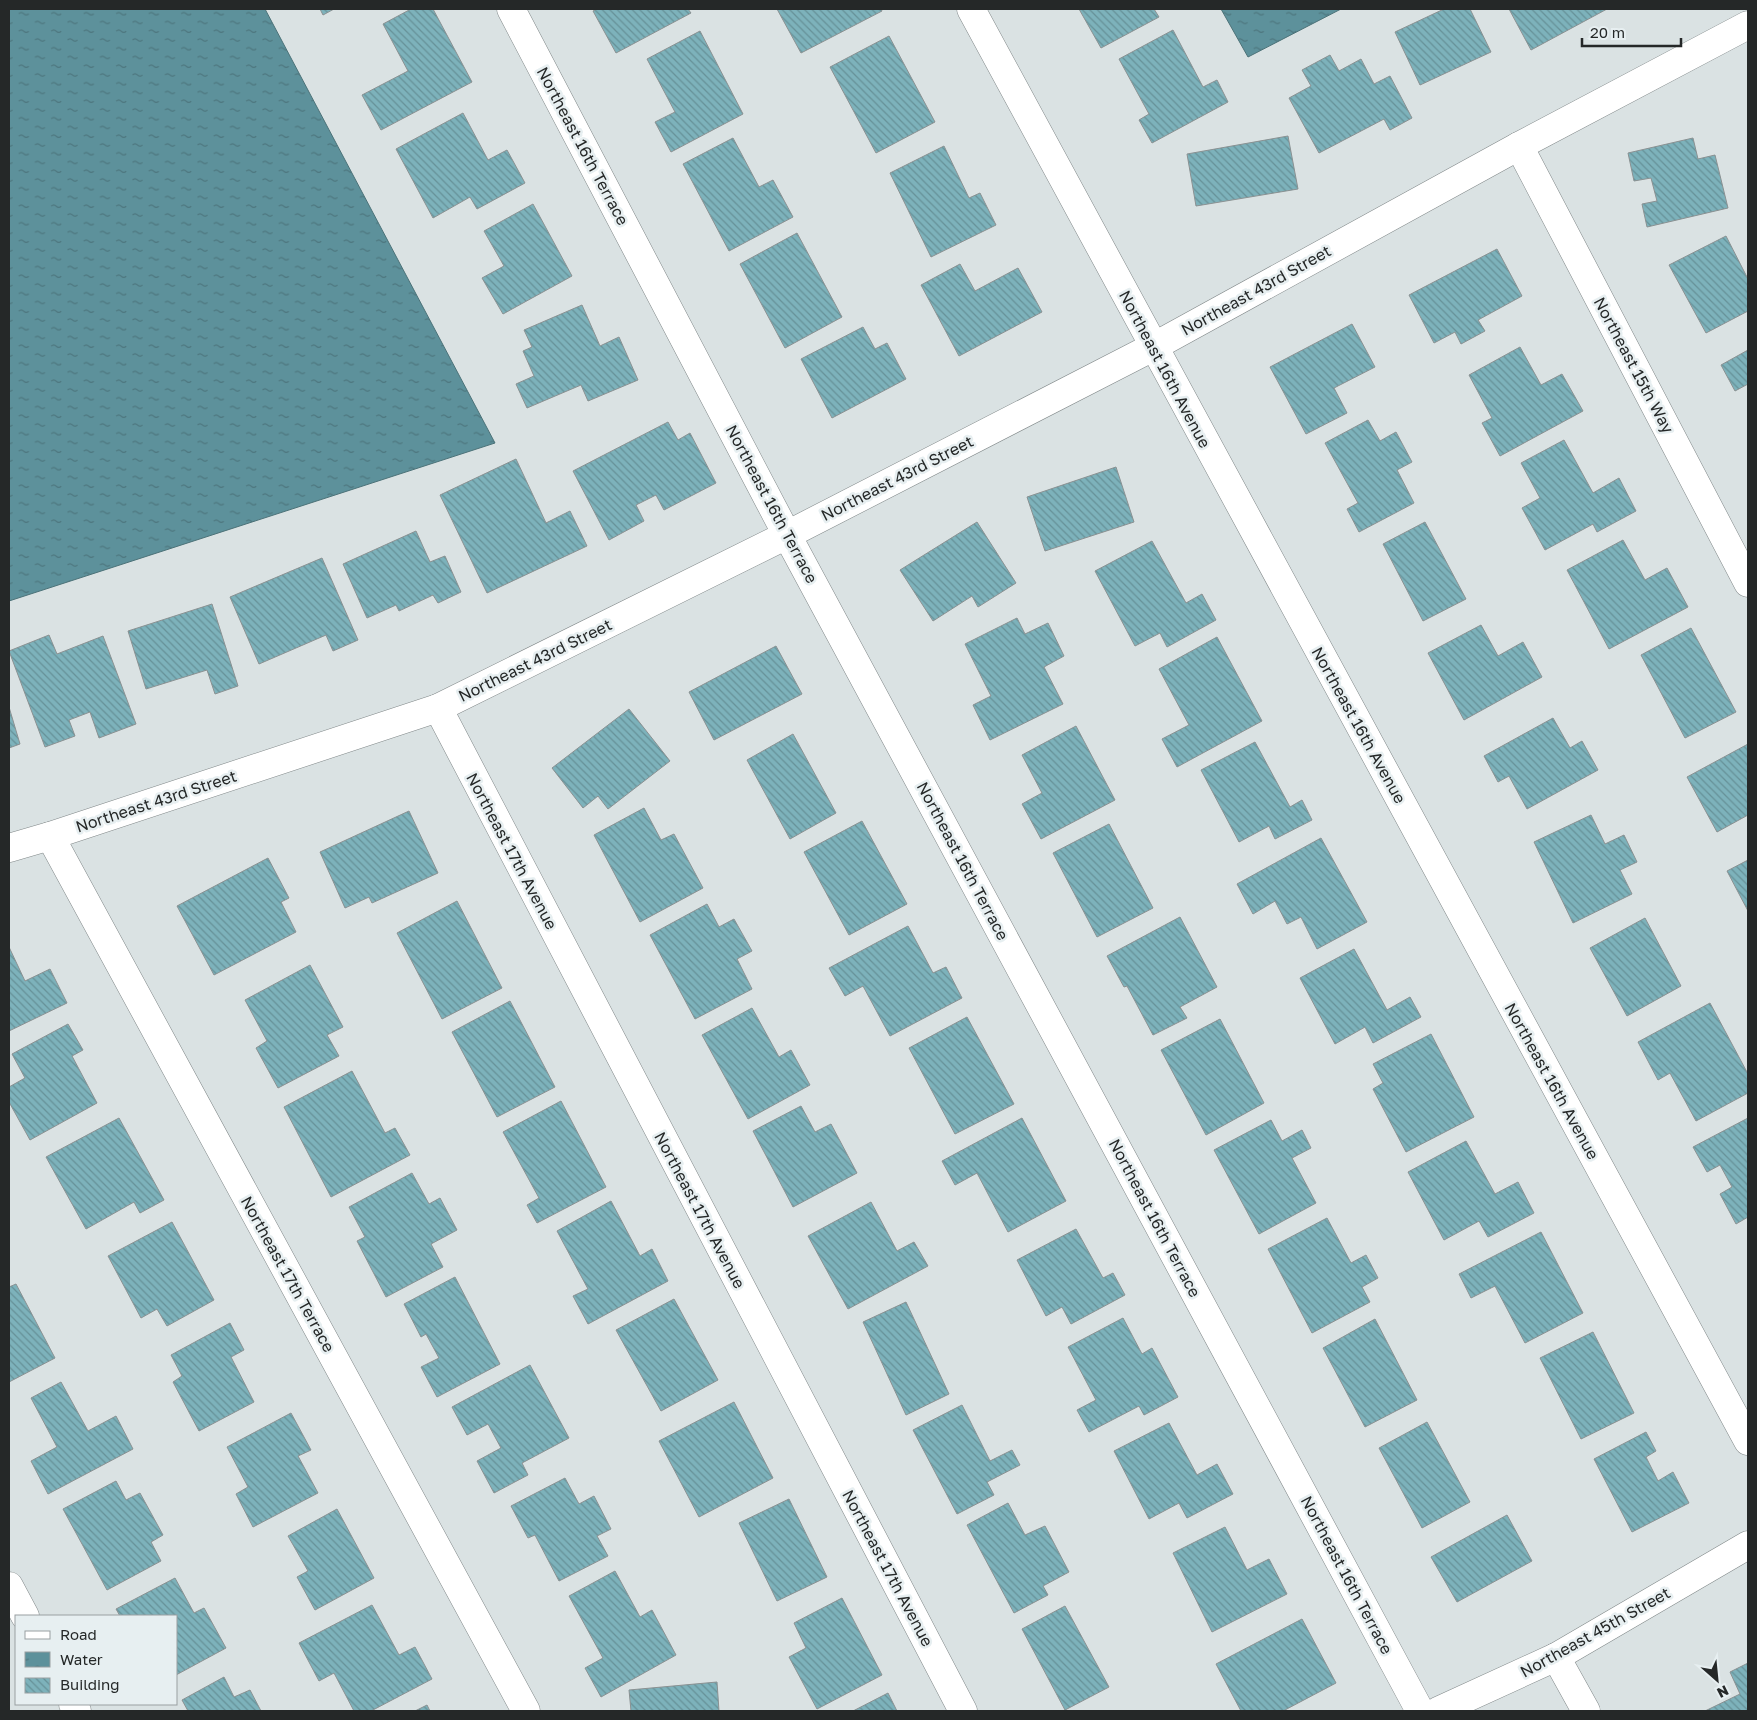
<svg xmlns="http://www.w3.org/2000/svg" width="1757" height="1720" font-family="'Golos Text',sans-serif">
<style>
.water{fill:url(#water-ripples);stroke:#4c7278}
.building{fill:url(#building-back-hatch);stroke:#8a9192}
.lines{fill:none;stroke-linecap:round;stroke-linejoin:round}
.street-casing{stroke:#818889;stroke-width:29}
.secondary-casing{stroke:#818889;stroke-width:29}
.street{stroke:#fff;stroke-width:28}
.secondary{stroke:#fff;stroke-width:28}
.labels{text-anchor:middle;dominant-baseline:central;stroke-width:5;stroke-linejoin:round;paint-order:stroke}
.street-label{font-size:16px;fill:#252828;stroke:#e7eff1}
</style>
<defs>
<pattern id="water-ripples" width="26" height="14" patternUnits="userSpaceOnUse" patternTransform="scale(1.25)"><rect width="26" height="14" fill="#5d919b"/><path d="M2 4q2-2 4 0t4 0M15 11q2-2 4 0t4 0" fill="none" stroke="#4d767e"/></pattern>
<pattern id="building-back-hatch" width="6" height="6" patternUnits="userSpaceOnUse" patternTransform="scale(1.25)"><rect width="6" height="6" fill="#7db2bb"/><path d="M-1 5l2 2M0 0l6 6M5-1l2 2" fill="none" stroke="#669198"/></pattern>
</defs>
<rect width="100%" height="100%" fill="#dae2e3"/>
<g class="water">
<path d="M 9,9 L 265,9 L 495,443 L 9,601 Z"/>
<path d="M 1221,9 L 1341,9 L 1248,57 Z"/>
</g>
<g class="building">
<path d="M 320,9 L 334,9 L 323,15 Z"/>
<path d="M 411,9 L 433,9 L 472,82 L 381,130 L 362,95 L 408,71 L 383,24 Z"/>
<path d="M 597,9 L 688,9 L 691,13 L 616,53 L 593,11 Z"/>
<path d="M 777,9 L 881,9 L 882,11 L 801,53 Z"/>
<path d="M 1079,9 L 1154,9 L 1159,17 L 1101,48 Z"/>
<path d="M 1444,9 L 1470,9 L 1491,52 L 1420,85 L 1395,32 Z"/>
<path d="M 1509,9 L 1607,9 L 1531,50 Z"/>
<path d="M 1173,30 L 1203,87 L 1217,80 L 1228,102 L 1152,143 L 1139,120 L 1149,114 L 1119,59 Z"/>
<path d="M 700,31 L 743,114 L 671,152 L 655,122 L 675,112 L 647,59 Z"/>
<path d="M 889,36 L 935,122 L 876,153 L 830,67 Z"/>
<path d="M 1330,55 L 1339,71 L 1361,59 L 1374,84 L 1390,76 L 1412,118 L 1390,130 L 1384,119 L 1319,153 L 1289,98 L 1311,86 L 1302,70 Z"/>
<path d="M 463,113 L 488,160 L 507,150 L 525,183 L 477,209 L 470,197 L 433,218 L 396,149 Z"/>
<path d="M 1288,136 L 1298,189 L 1196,206 L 1187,154 Z"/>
<path d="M 733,138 L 759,187 L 773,180 L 793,217 L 729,251 L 683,164 Z"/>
<path d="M 1693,138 L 1698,159 L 1715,155 L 1728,208 L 1647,227 L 1642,204 L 1657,201 L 1651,178 L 1634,181 L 1628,153 Z"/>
<path d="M 944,146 L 969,198 L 980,193 L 996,225 L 931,257 L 890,173 Z"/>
<path d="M 533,204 L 572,276 L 503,314 L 482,278 L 504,266 L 484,231 Z"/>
<path d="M 797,233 L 842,317 L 785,348 L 740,264 Z"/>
<path d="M 1726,236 L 1748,279 L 1748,311 L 1706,333 L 1669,265 Z"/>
<path d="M 1497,249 L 1522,296 L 1478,320 L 1485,331 L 1461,344 L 1455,332 L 1434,343 L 1409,295 Z"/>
<path d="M 960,264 L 975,291 L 1018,268 L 1042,312 L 959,356 L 921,285 Z"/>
<path d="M 582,305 L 600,346 L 619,337 L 638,380 L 588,401 L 581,385 L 527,408 L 516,384 L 534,376 L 523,351 L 532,347 L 524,330 Z"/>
<path d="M 1352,324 L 1375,367 L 1334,388 L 1347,413 L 1306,434 L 1270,367 Z"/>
<path d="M 863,327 L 875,349 L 887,343 L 906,379 L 832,418 L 801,359 Z"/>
<path d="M 1520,347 L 1541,385 L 1562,374 L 1583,411 L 1500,456 L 1482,423 L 1492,418 L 1469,375 Z"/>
<path d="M 1748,350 L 1748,384 L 1735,391 L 1721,365 Z"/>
<path d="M 1368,420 L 1380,441 L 1396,432 L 1412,462 L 1397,470 L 1414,503 L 1359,532 L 1347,509 L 1358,503 L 1325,443 Z"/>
<path d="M 668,422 L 678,440 L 690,433 L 716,483 L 664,510 L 656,495 L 636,505 L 644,521 L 609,540 L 573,471 Z"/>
<path d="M 1564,440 L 1593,493 L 1619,478 L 1636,511 L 1597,532 L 1593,524 L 1545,550 L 1522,508 L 1540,498 L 1521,463 Z"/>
<path d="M 516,459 L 546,523 L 570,511 L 587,546 L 487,593 L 440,495 Z"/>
<path d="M 1116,467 L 1134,522 L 1045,551 L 1027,497 Z"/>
<path d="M 977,522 L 1016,583 L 978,607 L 972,596 L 933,621 L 900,570 Z"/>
<path d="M 1425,522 L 1466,599 L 1423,621 L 1383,544 Z"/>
<path d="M 416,531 L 430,562 L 445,556 L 461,592 L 438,603 L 433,595 L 399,611 L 396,605 L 367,618 L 343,564 Z"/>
<path d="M 1623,540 L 1645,580 L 1667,568 L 1688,607 L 1609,649 L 1567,570 Z"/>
<path d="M 1152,541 L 1186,603 L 1202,594 L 1216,620 L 1167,647 L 1160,633 L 1135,646 L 1095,571 Z"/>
<path d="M 322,558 L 358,640 L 333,651 L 326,635 L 259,664 L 230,597 Z"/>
<path d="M 212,604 L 238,686 L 215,694 L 207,670 L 146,689 L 128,631 Z"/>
<path d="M 1017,618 L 1025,634 L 1048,623 L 1064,656 L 1044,667 L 1063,704 L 990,740 L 973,705 L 991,696 L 965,644 Z"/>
<path d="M 1481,625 L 1498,656 L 1523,642 L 1542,677 L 1464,720 L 1428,653 Z"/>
<path d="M 1691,628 L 1736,712 L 1685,738 L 1641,655 Z"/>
<path d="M 49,635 L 57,654 L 103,636 L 136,724 L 99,738 L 90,712 L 69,720 L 75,736 L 45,747 L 9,651 Z"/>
<path d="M 1217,637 L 1262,721 L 1177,767 L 1162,739 L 1189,725 L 1159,669 Z"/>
<path d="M 776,646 L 802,694 L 714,740 L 689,692 Z"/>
<path d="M 9,707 L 20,744 L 9,748 Z"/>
<path d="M 629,709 L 670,761 L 608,809 L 598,796 L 583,808 L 552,768 Z"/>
<path d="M 1553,718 L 1570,748 L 1582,741 L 1598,770 L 1527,809 L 1509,776 L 1498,782 L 1484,756 Z"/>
<path d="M 1076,726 L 1115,800 L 1041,839 L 1022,804 L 1042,793 L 1022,755 Z"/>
<path d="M 793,734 L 836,813 L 790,839 L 747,760 Z"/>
<path d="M 1255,742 L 1290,807 L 1302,800 L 1312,820 L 1275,839 L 1269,826 L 1239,842 L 1201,770 Z"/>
<path d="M 1748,744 L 1748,815 L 1717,832 L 1687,777 Z"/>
<path d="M 644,808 L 661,840 L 674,834 L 703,888 L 640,922 L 594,835 Z"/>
<path d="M 409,811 L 438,873 L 372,903 L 369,897 L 345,908 L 320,852 Z"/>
<path d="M 1591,815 L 1605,844 L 1624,835 L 1637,862 L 1620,870 L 1632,894 L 1573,923 L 1534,842 Z"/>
<path d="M 862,821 L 907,904 L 849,935 L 804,852 Z"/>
<path d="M 1109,824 L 1153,908 L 1097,937 L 1053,853 Z"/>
<path d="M 1321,838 L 1367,922 L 1317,949 L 1301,917 L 1287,924 L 1275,901 L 1253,914 L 1237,884 Z"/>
<path d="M 268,858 L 289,898 L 281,902 L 296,932 L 214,975 L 177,906 Z"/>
<path d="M 1748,860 L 1748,911 L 1727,871 Z"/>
<path d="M 457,901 L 502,988 L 442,1019 L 397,933 Z"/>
<path d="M 707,904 L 719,927 L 734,919 L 752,951 L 737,959 L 752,989 L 695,1019 L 650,935 Z"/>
<path d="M 1180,917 L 1217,987 L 1180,1007 L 1187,1018 L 1153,1035 L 1127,986 L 1124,987 L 1107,956 Z"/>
<path d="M 1645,918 L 1681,986 L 1627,1016 L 1590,948 Z"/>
<path d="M 908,926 L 933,973 L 946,967 L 962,998 L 890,1036 L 863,986 L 845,996 L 829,968 Z"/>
<path d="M 9,947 L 25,981 L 50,969 L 67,1003 L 9,1031 Z"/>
<path d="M 1354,949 L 1387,1010 L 1410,997 L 1421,1017 L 1373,1043 L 1365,1027 L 1335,1044 L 1300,978 Z"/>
<path d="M 310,965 L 343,1027 L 327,1035 L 339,1056 L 278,1088 L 256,1048 L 267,1041 L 245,1000 Z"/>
<path d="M 510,1001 L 555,1087 L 497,1117 L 452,1032 Z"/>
<path d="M 1710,1003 L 1748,1074 L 1748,1093 L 1696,1121 L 1670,1073 L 1658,1080 L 1638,1042 Z"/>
<path d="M 752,1008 L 779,1057 L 791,1050 L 810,1085 L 748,1119 L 702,1035 Z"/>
<path d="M 967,1017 L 1014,1104 L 955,1134 L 909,1048 Z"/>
<path d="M 1220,1019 L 1264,1103 L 1206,1135 L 1161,1050 Z"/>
<path d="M 68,1024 L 83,1050 L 72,1056 L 97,1103 L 30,1140 L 9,1102 L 9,1087 L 25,1078 L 12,1054 Z"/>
<path d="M 1431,1034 L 1474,1117 L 1406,1152 L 1373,1089 L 1383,1083 L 1373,1064 Z"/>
<path d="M 352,1071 L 385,1133 L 395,1128 L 410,1155 L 331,1197 L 284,1107 Z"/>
<path d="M 561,1101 L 606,1187 L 537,1223 L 527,1205 L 539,1198 L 503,1132 Z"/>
<path d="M 801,1106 L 815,1132 L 831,1124 L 857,1173 L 793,1207 L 753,1131 Z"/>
<path d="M 119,1118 L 164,1200 L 140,1213 L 134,1202 L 86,1229 L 46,1157 Z"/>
<path d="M 1022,1118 L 1066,1201 L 1008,1232 L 977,1173 L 955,1185 L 942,1161 Z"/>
<path d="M 1748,1118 L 1748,1217 L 1736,1224 L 1720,1194 L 1732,1187 L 1720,1165 L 1707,1172 L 1693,1147 Z"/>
<path d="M 1271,1120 L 1282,1141 L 1302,1130 L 1311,1148 L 1292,1158 L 1316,1203 L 1259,1234 L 1214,1150 Z"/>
<path d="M 1466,1141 L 1495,1194 L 1518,1182 L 1534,1213 L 1488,1237 L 1479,1221 L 1444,1240 L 1408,1172 Z"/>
<path d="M 412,1173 L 429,1204 L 440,1198 L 457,1230 L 431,1244 L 443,1267 L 386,1297 L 357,1241 L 365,1237 L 349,1207 Z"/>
<path d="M 611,1201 L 640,1256 L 652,1249 L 668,1281 L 588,1324 L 573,1296 L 588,1289 L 557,1231 Z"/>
<path d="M 871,1202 L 897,1251 L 914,1242 L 928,1266 L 848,1309 L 808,1236 Z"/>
<path d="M 1327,1218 L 1351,1263 L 1366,1255 L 1378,1278 L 1362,1287 L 1370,1302 L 1312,1333 L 1268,1249 Z"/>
<path d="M 172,1222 L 214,1300 L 167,1326 L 157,1309 L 141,1318 L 108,1256 Z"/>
<path d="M 1076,1229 L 1103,1278 L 1113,1273 L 1125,1295 L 1071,1324 L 1062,1307 L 1046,1316 L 1017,1260 Z"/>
<path d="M 1541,1232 L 1583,1313 L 1525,1343 L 1495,1286 L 1471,1298 L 1459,1274 Z"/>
<path d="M 455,1277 L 500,1364 L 437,1397 L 421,1367 L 439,1358 L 426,1334 L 421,1337 L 404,1304 Z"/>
<path d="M 16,1284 L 55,1358 L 9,1382 L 9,1287 Z"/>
<path d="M 674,1299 L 718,1380 L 661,1411 L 616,1330 Z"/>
<path d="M 906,1302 L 949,1394 L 906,1415 L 863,1322 Z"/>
<path d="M 1123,1318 L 1142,1354 L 1152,1348 L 1178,1397 L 1144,1415 L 1139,1406 L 1089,1432 L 1077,1410 L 1096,1400 L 1068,1347 Z"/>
<path d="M 1375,1319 L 1417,1400 L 1365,1427 L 1323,1348 Z"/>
<path d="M 230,1323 L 244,1350 L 231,1357 L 254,1402 L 199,1431 L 173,1382 L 182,1376 L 171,1355 Z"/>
<path d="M 1593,1332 L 1634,1413 L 1581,1439 L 1540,1358 Z"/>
<path d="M 530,1365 L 569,1438 L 522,1463 L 528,1475 L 494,1493 L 477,1461 L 501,1448 L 488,1424 L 467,1435 L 452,1407 Z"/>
<path d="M 61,1382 L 88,1431 L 116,1416 L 133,1449 L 48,1494 L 31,1461 L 57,1447 L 31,1398 Z"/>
<path d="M 734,1402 L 773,1478 L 699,1517 L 659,1441 Z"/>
<path d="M 962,1405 L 990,1461 L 1012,1450 L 1020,1465 L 987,1482 L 994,1495 L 957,1514 L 913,1430 Z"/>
<path d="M 291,1413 L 311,1450 L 298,1456 L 318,1493 L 253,1527 L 236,1494 L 248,1487 L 227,1447 Z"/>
<path d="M 1427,1422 L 1470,1502 L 1422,1528 L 1379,1448 Z"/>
<path d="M 1169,1423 L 1197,1475 L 1217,1464 L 1233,1494 L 1187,1518 L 1179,1503 L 1149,1519 L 1114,1451 Z"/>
<path d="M 1646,1432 L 1656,1451 L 1646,1457 L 1658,1481 L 1673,1472 L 1689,1503 L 1632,1532 L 1594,1459 Z"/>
<path d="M 565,1478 L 579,1504 L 594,1496 L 611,1529 L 597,1536 L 608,1556 L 559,1581 L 535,1535 L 528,1538 L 511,1506 Z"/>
<path d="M 116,1481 L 126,1500 L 140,1493 L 163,1535 L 151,1542 L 161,1561 L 107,1590 L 63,1509 Z"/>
<path d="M 789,1499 L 827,1577 L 777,1601 L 739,1523 Z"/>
<path d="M 1008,1503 L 1025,1535 L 1045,1526 L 1069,1572 L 1043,1586 L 1048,1595 L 1014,1613 L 967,1525 Z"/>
<path d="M 337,1509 L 374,1578 L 315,1610 L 297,1577 L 308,1571 L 288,1536 Z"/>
<path d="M 1507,1515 L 1532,1561 L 1457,1602 L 1431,1557 Z"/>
<path d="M 1225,1527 L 1247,1570 L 1269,1559 L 1287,1594 L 1212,1632 L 1173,1553 Z"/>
<path d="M 615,1571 L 640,1617 L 652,1610 L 676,1655 L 601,1697 L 585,1668 L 603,1658 L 569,1596 Z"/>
<path d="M 175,1578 L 194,1613 L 204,1608 L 226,1648 L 176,1675 L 176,1616 L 120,1616 L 116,1609 Z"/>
<path d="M 842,1598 L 882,1675 L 817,1709 L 789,1657 L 806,1648 L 794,1623 Z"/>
<path d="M 372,1605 L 399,1655 L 415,1647 L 432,1679 L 371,1711 L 354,1711 L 334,1673 L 319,1681 L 299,1643 Z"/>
<path d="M 1065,1606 L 1109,1687 L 1065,1710 L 1022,1629 Z"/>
<path d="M 1302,1619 L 1336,1683 L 1283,1711 L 1241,1711 L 1216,1664 Z"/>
<path d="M 1748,1663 L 1748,1711 L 1705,1711 L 1740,1694 L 1730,1672 Z"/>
<path d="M 224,1677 L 234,1697 L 250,1690 L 261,1711 L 188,1711 L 182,1700 Z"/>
<path d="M 717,1682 L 719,1711 L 631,1711 L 629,1690 Z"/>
<path d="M 888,1693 L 897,1711 L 853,1711 Z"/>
<path d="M 427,1705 L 430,1711 L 415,1711 Z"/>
</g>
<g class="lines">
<g class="street-casing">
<g id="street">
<path d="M 511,9 L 787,535 L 1420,1711"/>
<path d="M 1519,146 L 1748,583"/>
<path d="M 438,708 L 963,1711"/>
<path d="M 50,836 L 526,1711"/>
<path d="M 9,848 L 50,836 L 438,708 L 787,535 L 1153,347 L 1519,146 L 1748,25"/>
<path d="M 9,1586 L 25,1616"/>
<path d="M 1556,1657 L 1586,1711"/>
<path d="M 73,1704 L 77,1711"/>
</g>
</g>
<g class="secondary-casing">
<g id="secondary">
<path d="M 971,9 L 1748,1441"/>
<path d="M 1438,1711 L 1556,1657 L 1748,1545"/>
</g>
</g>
<use href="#street" class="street"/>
<use href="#secondary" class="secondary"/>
</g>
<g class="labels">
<g class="street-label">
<text transform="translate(583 146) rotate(62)">Northeast 16th Terrace</text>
<text transform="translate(1256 290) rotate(-29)">Northeast 43rd Street</text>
<text transform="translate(1634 365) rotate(62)">Northeast 15th Way</text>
<text transform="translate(1165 369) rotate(62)">Northeast 16th Avenue</text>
<text transform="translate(897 478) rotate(-27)">Northeast 43rd Street</text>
<text transform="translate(772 504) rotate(62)">Northeast 16th Terrace</text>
<text transform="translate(535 660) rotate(-26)">Northeast 43rd Street</text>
<text transform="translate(1359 725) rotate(61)">Northeast 16th Avenue</text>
<text transform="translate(156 801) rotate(-18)">Northeast 43rd Street</text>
<text transform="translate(512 851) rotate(62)">Northeast 17th Avenue</text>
<text transform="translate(963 861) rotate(62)">Northeast 16th Terrace</text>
<text transform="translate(1552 1081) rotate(61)">Northeast 16th Avenue</text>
<text transform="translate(700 1210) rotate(62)">Northeast 17th Avenue</text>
<text transform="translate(1155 1218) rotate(62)">Northeast 16th Terrace</text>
<text transform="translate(288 1274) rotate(61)">Northeast 17th Terrace</text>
<text transform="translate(888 1568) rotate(62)">Northeast 17th Avenue</text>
<text transform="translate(1347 1575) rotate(62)">Northeast 16th Terrace</text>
<text transform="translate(1595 1632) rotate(-29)">Northeast 45th Street</text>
</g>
</g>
<rect width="1757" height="1720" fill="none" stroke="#252828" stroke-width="20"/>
<rect x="15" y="1615" width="162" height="90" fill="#e7eff1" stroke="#999fa1"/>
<rect x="25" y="1631" width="25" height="8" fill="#ffffff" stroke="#999fa1"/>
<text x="60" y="1640" font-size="15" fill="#252828">Road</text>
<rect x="25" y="1652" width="25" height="15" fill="url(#water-ripples)" stroke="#999fa1"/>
<text x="60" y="1665" font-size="15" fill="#252828">Water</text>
<rect x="25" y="1678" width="25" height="15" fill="url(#building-back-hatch)" stroke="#999fa1"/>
<text x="60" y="1690" font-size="15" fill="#252828">Building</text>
<g transform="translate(1717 1680) rotate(153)" stroke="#e7eff1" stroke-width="4" paint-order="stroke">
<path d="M0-4L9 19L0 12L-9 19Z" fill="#252828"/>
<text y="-8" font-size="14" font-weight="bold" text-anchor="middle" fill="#252828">N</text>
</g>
<path d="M1582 38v8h99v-8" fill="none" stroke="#252828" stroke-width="2.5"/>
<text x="1590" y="38" font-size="15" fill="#252828" stroke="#e7eff1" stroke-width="4" paint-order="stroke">20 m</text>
</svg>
